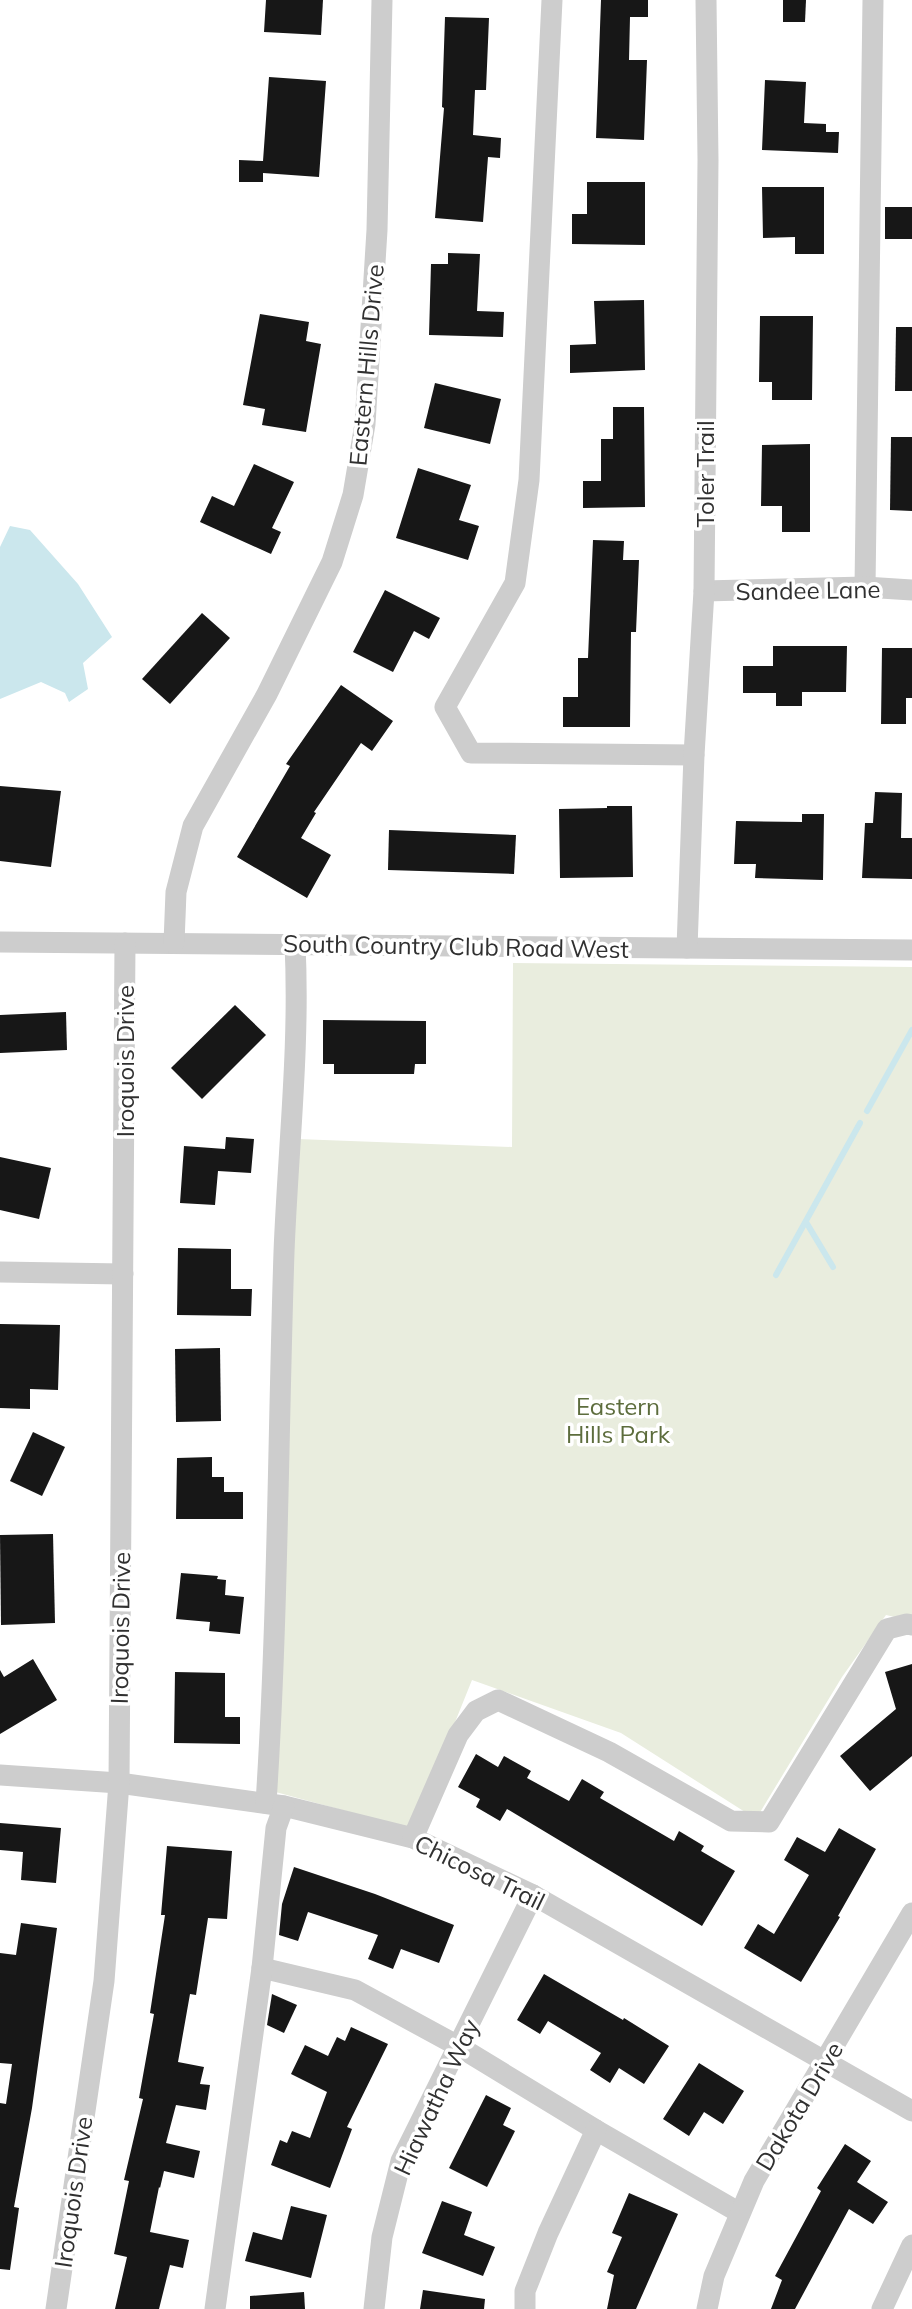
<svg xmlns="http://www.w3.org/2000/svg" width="912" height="2309" font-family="Mulish,sans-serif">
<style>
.green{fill:#e9edde}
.water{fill:#cbe7ed}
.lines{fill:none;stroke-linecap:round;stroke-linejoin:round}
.stream{stroke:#cbe7ed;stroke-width:6}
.building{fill:#171717}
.minor{stroke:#cdcdcd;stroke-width:21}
.labels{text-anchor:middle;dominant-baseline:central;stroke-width:7;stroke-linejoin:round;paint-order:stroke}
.street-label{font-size:24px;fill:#303030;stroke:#fff}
.park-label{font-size:24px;fill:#5d6d3d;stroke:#fff}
</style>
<rect width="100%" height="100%" fill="#fff"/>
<path class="green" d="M 513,963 L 912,967 L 912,1621 L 886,1615 L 842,1677 L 756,1819 L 621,1733 L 472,1680 L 412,1829 L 272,1791 L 297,1139 L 512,1147 Z"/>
<path class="water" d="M 10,526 L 30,530 L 78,584 L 112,637 L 83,663 L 88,689 L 69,702 L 65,693 L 41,682 L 0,699 L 0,547 Z"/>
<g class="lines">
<g class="stream">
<path d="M 867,1111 L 912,1030"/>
<path d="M 806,1222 L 833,1267"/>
<path d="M 776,1275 L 860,1123"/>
</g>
</g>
<g class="building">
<path d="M 266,0 L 323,0 L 321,35 L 264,32 Z"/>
<path d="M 601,0 L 648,0 L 648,17 L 630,17 L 629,60 L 647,60 L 644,140 L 596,138 Z"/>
<path d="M 783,0 L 806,0 L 805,22 L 783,22 Z"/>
<path d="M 445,17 L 489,18 L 486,90 L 475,90 L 473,135 L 501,138 L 500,158 L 488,157 L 483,222 L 435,218 L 444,108 L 442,107 Z"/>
<path d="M 269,77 L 326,81 L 319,177 L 263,173 L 263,182 L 239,182 L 239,160 L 263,161 Z"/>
<path d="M 765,80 L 806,82 L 804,123 L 826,124 L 826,132 L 839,132 L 838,153 L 762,150 Z"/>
<path d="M 587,182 L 645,182 L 645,245 L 572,244 L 572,214 L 587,214 Z"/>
<path d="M 762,187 L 824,187 L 824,254 L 795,254 L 795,237 L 763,238 Z"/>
<rect x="885" y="207" width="27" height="32"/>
<path d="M 448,253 L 480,254 L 477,311 L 504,312 L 503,337 L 429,335 L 431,264 L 448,264 Z"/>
<path d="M 644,300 L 645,370 L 570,373 L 570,345 L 596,344 L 594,301 Z"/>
<path d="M 260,314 L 309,322 L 306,341 L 321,344 L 306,432 L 262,425 L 265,409 L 243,405 Z"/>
<path d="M 760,316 L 813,316 L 812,400 L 772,400 L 772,382 L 759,382 Z"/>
<path d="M 896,327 L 912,327 L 912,391 L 895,391 Z"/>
<path d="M 435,383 L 501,399 L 490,444 L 424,428 Z"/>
<path d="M 613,407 L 644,407 L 645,507 L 583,508 L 583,481 L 601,481 L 601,439 L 613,439 Z"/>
<path d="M 891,437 L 912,437 L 912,511 L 890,510 Z"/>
<path d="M 810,444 L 810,532 L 782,532 L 782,506 L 761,506 L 762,445 Z"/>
<path d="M 254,464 L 294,482 L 272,528 L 281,532 L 271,554 L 200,522 L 212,496 L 234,506 Z"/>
<path d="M 418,468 L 471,485 L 459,520 L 479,526 L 468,560 L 396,538 Z"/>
<path d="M 593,540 L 624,541 L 623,560 L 639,560 L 636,632 L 631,632 L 630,727 L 563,727 L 563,697 L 578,697 L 578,658 L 588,658 Z"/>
<path d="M 385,590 L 440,618 L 429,639 L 414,631 L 393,672 L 353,652 Z"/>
<path d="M 202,613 L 230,638 L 170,704 L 142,679 Z"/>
<path d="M 773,646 L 847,646 L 846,692 L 802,692 L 802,706 L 776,706 L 776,693 L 743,693 L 743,666 L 773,666 Z"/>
<path d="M 882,648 L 912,648 L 912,698 L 906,698 L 906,724 L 881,724 Z"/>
<path d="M 341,685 L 393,721 L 372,751 L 361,743 L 314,812 L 316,813 L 301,838 L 331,855 L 307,898 L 237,857 L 290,766 L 286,764 Z"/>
<path d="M 0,786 L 61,791 L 51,867 L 0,861 Z"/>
<path d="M 875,792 L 902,793 L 901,838 L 912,838 L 912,879 L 862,878 L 865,823 L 873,823 Z"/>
<path d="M 607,806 L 632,806 L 633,877 L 560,878 L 559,809 L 607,808 Z"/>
<path d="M 802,814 L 824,814 L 823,880 L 755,878 L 756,864 L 734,864 L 736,821 L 802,822 Z"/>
<path d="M 389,830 L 516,835 L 514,874 L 388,870 Z"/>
<path d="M 235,1005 L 266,1035 L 202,1099 L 171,1068 Z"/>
<path d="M 66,1012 L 67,1050 L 0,1053 L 0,1015 Z"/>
<path d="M 323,1020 L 426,1021 L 426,1064 L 415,1064 L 414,1074 L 334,1074 L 334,1064 L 323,1064 Z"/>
<path d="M 226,1137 L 254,1139 L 251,1173 L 218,1171 L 215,1205 L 180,1203 L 184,1146 L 225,1149 Z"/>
<path d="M 0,1157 L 51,1168 L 39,1219 L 0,1210 Z"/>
<path d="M 178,1248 L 231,1249 L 231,1289 L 252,1289 L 251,1316 L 177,1315 Z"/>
<path d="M 0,1324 L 60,1325 L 58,1390 L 30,1389 L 30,1409 L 0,1408 Z"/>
<path d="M 220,1348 L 221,1421 L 176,1422 L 175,1349 Z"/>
<path d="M 33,1432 L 65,1447 L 42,1496 L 10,1481 Z"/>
<path d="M 212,1457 L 212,1477 L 224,1477 L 224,1492 L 243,1492 L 243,1519 L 176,1519 L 177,1458 Z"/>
<path d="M 53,1534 L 55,1623 L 1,1625 L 0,1535 Z"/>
<path d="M 181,1573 L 218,1576 L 217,1579 L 226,1580 L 225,1595 L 244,1597 L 240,1634 L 209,1631 L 210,1622 L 176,1619 Z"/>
<path d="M 33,1659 L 57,1700 L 0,1734 L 0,1670 L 4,1677 Z"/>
<path d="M 912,1664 L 912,1756 L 870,1791 L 840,1756 L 896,1709 L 885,1672 Z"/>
<path d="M 175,1672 L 225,1673 L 225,1717 L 240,1717 L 240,1744 L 174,1743 Z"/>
<path d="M 476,1754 L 498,1767 L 504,1756 L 531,1771 L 527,1778 L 569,1801 L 582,1779 L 604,1792 L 600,1798 L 674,1841 L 679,1831 L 704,1846 L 701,1851 L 735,1871 L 702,1926 L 507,1809 L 500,1821 L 476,1807 L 480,1799 L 458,1787 Z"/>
<path d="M 0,1823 L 61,1828 L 56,1883 L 21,1880 L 23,1852 L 0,1850 Z"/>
<path d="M 839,1828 L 876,1849 L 838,1916 L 840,1917 L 801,1982 L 744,1948 L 758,1924 L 774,1934 L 809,1875 L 784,1860 L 797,1837 L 825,1852 Z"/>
<path d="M 167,1846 L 232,1851 L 227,1919 L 208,1918 L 196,1995 L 190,1994 L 178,2062 L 204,2067 L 200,2084 L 210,2085 L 206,2110 L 176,2105 L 166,2143 L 200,2151 L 194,2178 L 164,2171 L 160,2188 L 159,2187 L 150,2232 L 189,2240 L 183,2268 L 170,2265 L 159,2309 L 115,2309 L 127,2257 L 114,2254 L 129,2181 L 124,2180 L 143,2099 L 139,2098 L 154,2014 L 150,2013 L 165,1915 L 161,1915 Z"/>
<path d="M 294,1867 L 375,1894 L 454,1925 L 439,1963 L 401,1949 L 393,1969 L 368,1959 L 378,1935 L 308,1912 L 298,1941 L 279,1935 L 282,1904 Z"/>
<path d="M 21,1923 L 57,1928 L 32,2108 L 14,2207 L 19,2208 L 10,2270 L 0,2269 L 0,2103 L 6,2104 L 12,2064 L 0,2063 L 0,1953 L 16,1955 Z"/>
<path d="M 544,1974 L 623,2020 L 624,2018 L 669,2046 L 644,2084 L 619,2068 L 610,2083 L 590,2070 L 601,2053 L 548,2021 L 540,2034 L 517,2020 Z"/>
<path d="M 272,1994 L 297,2005 L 284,2033 L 267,2025 Z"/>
<path d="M 351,2027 L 388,2044 L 347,2127 L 352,2129 L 330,2188 L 271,2165 L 280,2140 L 287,2143 L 292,2131 L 310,2138 L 327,2092 L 291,2074 L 305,2045 L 328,2056 L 337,2037 L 345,2041 Z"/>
<path d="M 699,2063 L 744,2091 L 723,2124 L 704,2112 L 689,2136 L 663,2119 Z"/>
<path d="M 486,2095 L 511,2108 L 503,2125 L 515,2131 L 487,2187 L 449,2168 Z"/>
<path d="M 845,2144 L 871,2161 L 857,2182 L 888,2202 L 873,2224 L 849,2209 L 795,2309 L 771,2309 L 782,2280 L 775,2276 L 821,2191 L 817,2188 Z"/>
<path d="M 629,2193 L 678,2214 L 636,2309 L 607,2309 L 614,2275 L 607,2272 L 622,2237 L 612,2233 Z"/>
<path d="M 442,2201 L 472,2212 L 464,2235 L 495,2247 L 483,2276 L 422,2253 Z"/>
<path d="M 291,2206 L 327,2215 L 311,2278 L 245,2261 L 253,2232 L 282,2240 Z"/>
<path d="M 423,2290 L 485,2299 L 484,2309 L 420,2309 Z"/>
<path d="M 304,2292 L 305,2309 L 250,2309 L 250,2296 Z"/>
</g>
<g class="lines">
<g class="minor">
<path d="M 552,0 L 529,480 L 515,583 L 445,707 L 471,753 L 694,755"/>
<path d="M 865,587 L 873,0"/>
<path d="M 704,591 L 865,587 L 912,590"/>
<path d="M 0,942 L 912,950"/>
<path d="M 174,943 L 176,892 L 193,826 L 267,694 L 332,562 L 353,495 L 365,424 L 377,230 L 382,0"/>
<path d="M 687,948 L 694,755 L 704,591 L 708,160 L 706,0"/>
<path d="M 0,1272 L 123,1274"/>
<path d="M 0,1775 L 119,1783 L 284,1806 L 413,1838 L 533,1895 L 912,2111"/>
<path d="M 266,1803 C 278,1620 278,1435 284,1252 C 288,1149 300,1047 295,944"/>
<path d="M 413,1838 L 458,1735 L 476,1711 L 498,1700 L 609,1752 L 731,1821 L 769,1822 L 887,1629 L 907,1624 L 912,1625"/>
<path d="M 262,1968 L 355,1990 L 458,2046 L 596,2130 L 740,2213"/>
<path d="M 56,2309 L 104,1981 L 119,1783 L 125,943"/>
<path d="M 215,2309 L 262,1968 L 276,1828 L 284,1806"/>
<path d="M 374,2309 L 382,2237 L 401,2161 L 533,1895"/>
<path d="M 525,2309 L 525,2291 L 548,2233 L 596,2130"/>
<path d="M 707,2309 L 714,2276 L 754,2181 L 912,1913"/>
<path d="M 882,2309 L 912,2245"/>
</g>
</g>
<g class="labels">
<g class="street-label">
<text transform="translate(366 365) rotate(-85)">Eastern Hills Drive</text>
<text transform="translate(705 474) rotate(-90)">Toler Trail</text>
<text transform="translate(808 590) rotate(-1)">Sandee Lane</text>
<text transform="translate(456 946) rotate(1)">South Country Club Road West</text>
<text transform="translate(125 1061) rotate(-90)">Iroquois Drive</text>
<text transform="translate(120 1628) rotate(-89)">Iroquois Drive</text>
<text transform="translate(480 1872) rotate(26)">Chicosa Trail</text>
<text transform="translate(436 2097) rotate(-65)">Hiawatha Way</text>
<text transform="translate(799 2106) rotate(-59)">Dakota Drive</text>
<text transform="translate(73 2192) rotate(-82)">Iroquois Drive</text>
</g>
<g class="park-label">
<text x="618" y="1406">Eastern<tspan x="618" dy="28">Hills Park</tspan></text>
</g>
</g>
</svg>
